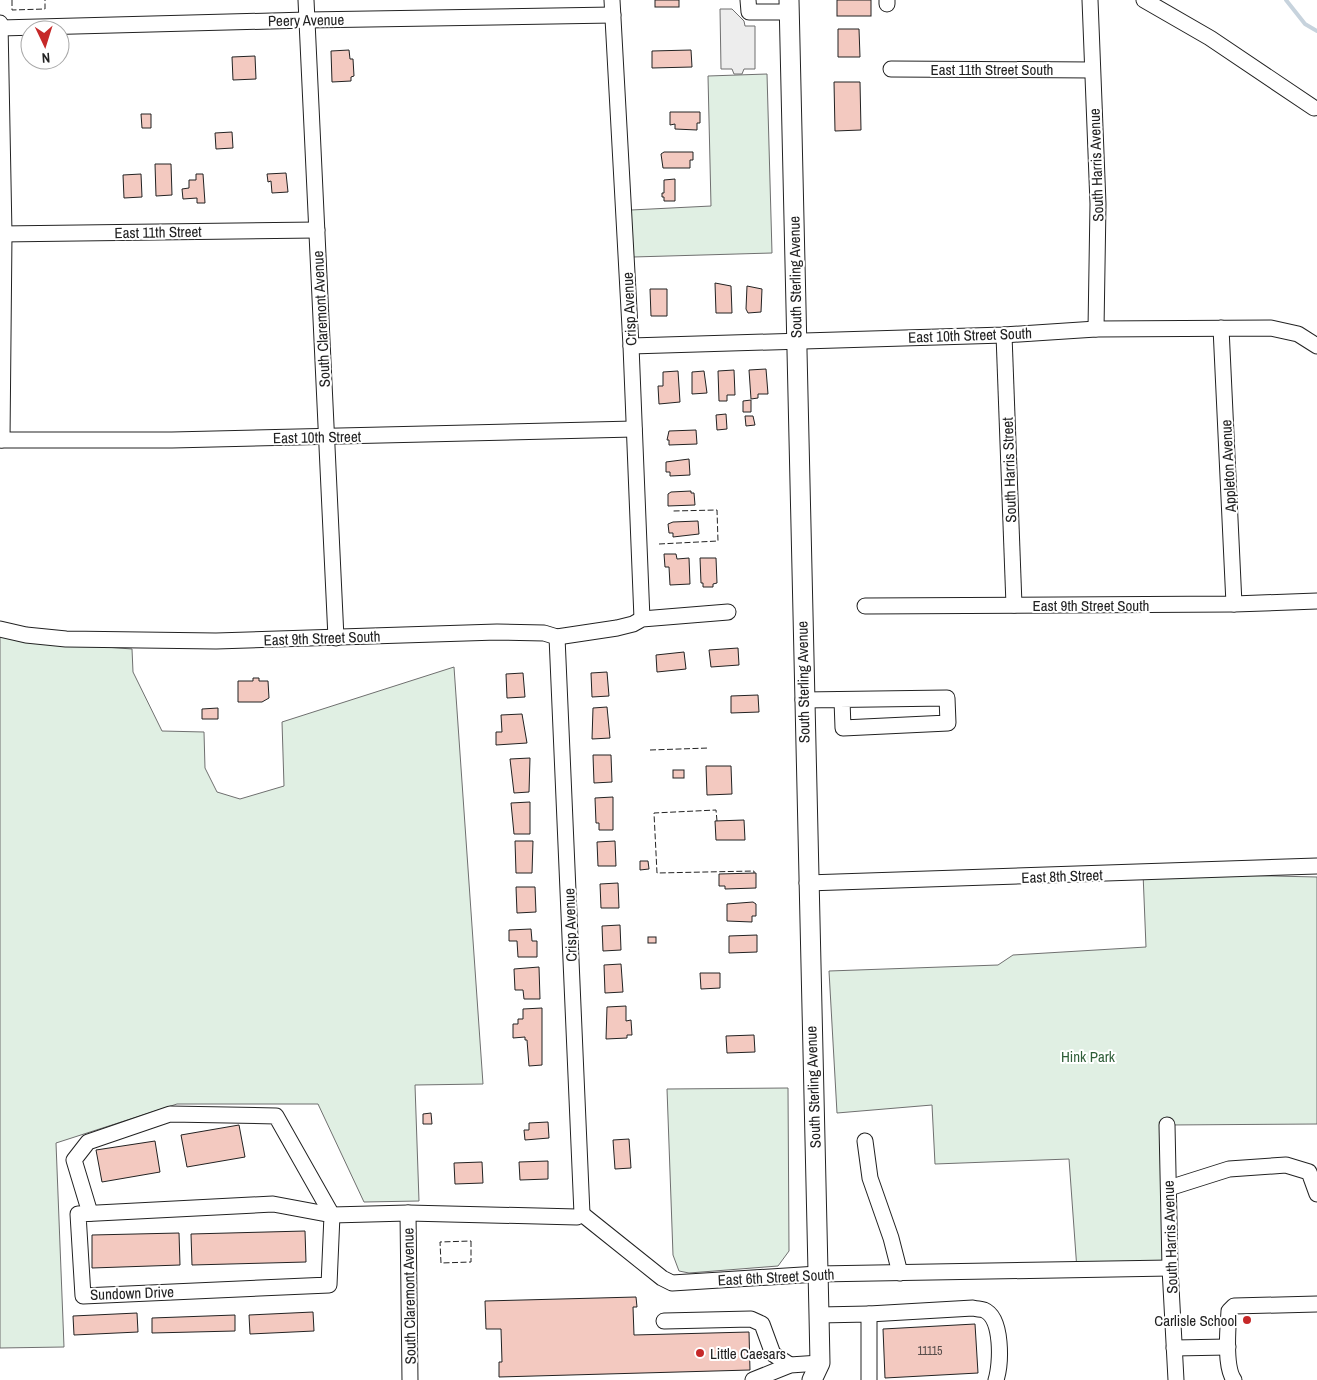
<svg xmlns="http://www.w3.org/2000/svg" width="1317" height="1380" font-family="'Archivo Narrow',sans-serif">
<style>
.green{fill:#e0efe3;stroke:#6f6f6f}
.parking{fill:#ededed;stroke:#6f6f6f}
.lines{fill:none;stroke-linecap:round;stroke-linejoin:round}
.stream{stroke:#c7d3dd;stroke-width:4}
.building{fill:#f3c9c0;stroke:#222}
.minor-casing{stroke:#222;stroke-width:17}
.major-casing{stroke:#222;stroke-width:21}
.minor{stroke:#fff;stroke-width:15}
.major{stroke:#fff;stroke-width:19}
.fence{stroke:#222;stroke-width:1;stroke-dasharray:6 2.5;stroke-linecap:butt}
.poi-dot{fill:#c62828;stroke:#fff;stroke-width:2}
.labels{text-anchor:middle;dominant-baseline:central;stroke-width:4;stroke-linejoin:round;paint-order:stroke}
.number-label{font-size:12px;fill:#564c4a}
.street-label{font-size:15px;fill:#222;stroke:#fff}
.park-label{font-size:15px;fill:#2f5e38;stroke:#fff}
.poi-label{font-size:15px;fill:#222;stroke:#fff;text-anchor:end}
</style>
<rect width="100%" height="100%" fill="#fff"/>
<g class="green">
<path d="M 767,74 L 772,253 L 633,257 L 631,210 L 711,206 L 708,76 Z"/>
<path d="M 0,633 L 38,642 L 132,649 L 133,672 L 162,731 L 204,732 L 205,768 L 217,792 L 240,799 L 284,786 L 282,722 L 454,667 L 483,1084 L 415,1085 L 419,1201 L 364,1202 L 318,1104 L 177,1104 L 56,1143 L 64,1347 L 0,1348 Z"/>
<path d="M 1143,873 L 1317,877 L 1317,1124 L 1168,1125 L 1170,1268 L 1077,1270 L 1069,1159 L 935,1164 L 932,1105 L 837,1113 L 829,971 L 998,965 L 1013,955 L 1146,947 Z"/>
<path d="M 788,1088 L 789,1251 L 778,1266 L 689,1273 L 679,1271 L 673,1255 L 667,1089 Z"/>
</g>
<path class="parking" d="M 720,9 L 732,9 L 744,21 L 745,26 L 755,26 L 755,69 L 744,69 L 742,74 L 734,74 L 732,69 L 721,69 Z"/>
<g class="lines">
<path class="stream" d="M 1286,0 L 1305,24 L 1317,31"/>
</g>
<g class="building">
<rect x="655" y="0" width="24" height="7"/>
<rect x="837" y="0" width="34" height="16"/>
<path d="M 838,29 L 859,29 L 860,57 L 838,57 Z"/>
<path d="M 349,50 L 350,59 L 353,59 L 354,76 L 351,77 L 351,81 L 332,82 L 331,51 Z"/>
<path d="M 691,50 L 692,67 L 652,68 L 652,51 Z"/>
<path d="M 255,56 L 256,79 L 233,80 L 232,57 Z"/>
<path d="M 834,82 L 860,82 L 861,130 L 835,131 Z"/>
<path d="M 670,112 L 700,112 L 700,123 L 697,123 L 697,130 L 675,129 L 675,124 L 670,125 Z"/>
<path d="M 141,114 L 151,114 L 151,128 L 142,128 Z"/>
<path d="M 232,132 L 233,148 L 216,149 L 215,133 Z"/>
<path d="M 664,152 L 693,152 L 693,160 L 690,160 L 690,168 L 663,168 L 661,154 Z"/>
<path d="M 155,164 L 171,164 L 172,195 L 156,196 Z"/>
<path d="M 286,173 L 288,192 L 272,193 L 271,181 L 268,182 L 267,174 Z"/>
<path d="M 141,174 L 142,197 L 124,198 L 123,175 Z"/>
<path d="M 196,174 L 203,174 L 205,203 L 197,203 L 197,198 L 183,199 L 182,189 L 189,188 L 189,180 L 196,180 Z"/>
<path d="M 675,179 L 675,201 L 664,201 L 664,197 L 662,197 L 662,193 L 664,193 L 664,180 Z"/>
<path d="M 715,283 L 731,286 L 732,313 L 716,313 Z"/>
<path d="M 747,286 L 762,289 L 761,312 L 748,313 L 746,309 Z"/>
<path d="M 650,289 L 667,289 L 667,316 L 651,316 Z"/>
<path d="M 766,369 L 768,394 L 758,394 L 758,398 L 751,399 L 749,370 Z"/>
<path d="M 734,370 L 735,395 L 727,395 L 727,401 L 719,401 L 718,371 Z"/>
<path d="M 678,371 L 680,402 L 659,404 L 658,386 L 663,386 L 663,372 Z"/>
<path d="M 704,371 L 707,393 L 692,394 L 692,372 Z"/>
<path d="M 751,400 L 751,412 L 743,412 L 743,401 Z"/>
<path d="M 726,414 L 727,429 L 717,430 L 716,415 Z"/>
<path d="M 745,416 L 753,416 L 755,425 L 746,426 Z"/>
<path d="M 696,430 L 697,444 L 669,445 L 669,440 L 667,440 L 669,431 Z"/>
<path d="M 689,459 L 690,475 L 670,476 L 670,472 L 666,472 L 666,462 Z"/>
<path d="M 691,491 L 691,493 L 694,493 L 695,505 L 668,506 L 668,494 L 671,492 Z"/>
<path d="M 698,521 L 699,534 L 673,537 L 673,533 L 669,533 L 668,524 L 673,522 Z"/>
<path d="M 664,554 L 676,554 L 677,559 L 689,558 L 690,584 L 670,585 L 669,567 L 665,567 Z"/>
<path d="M 700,558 L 716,558 L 717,583 L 713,584 L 713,587 L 703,587 L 703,583 L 701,583 Z"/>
<path d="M 738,648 L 739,665 L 711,667 L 709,650 Z"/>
<path d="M 684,652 L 686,669 L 657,672 L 656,655 Z"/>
<path d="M 607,672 L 609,696 L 592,697 L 591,673 Z"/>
<path d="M 523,673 L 525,697 L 507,698 L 506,674 Z"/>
<path d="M 253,678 L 259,678 L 259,681 L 268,681 L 269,698 L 262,702 L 238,702 L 238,681 L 253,681 Z"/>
<path d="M 758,695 L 759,712 L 731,713 L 731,696 Z"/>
<path d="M 607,707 L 610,738 L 592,739 L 593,708 Z"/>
<path d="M 218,708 L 218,719 L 202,719 L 202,709 Z"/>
<path d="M 522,714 L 527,743 L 496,745 L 496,732 L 502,732 L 501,715 Z"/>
<path d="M 593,755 L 611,755 L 612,782 L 594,783 Z"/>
<path d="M 530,758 L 529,792 L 514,793 L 510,759 Z"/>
<path d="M 706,766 L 731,766 L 732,794 L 707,795 Z"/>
<rect x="673" y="770" width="11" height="8"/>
<path d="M 613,797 L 613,830 L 599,830 L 599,823 L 596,823 L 595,798 Z"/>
<path d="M 530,802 L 530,834 L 514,834 L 511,803 Z"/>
<path d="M 744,820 L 745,840 L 716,840 L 715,821 Z"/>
<path d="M 515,841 L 533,841 L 532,873 L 516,873 Z"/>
<path d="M 615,841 L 616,866 L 598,866 L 597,842 Z"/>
<path d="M 640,861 L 648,861 L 649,869 L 640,870 Z"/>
<path d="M 756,873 L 756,888 L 725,889 L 725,886 L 719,886 L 719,874 Z"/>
<path d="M 618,883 L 619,908 L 601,908 L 600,884 Z"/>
<path d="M 516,887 L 535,887 L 536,912 L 517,913 Z"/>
<path d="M 753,902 L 756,904 L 756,916 L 752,916 L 752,922 L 727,921 L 727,904 Z"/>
<path d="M 620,925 L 621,950 L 603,951 L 602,926 Z"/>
<path d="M 531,929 L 532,941 L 537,941 L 537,957 L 518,957 L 517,941 L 509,941 L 509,930 Z"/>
<path d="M 757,935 L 757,952 L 729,953 L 729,936 Z"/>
<rect x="648" y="937" width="8" height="6"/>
<path d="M 621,964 L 623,992 L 605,993 L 604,965 Z"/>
<path d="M 539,967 L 540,999 L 524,999 L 523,990 L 515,990 L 514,969 Z"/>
<path d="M 700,973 L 720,973 L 720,988 L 701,989 Z"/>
<path d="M 626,1006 L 626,1021 L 631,1020 L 632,1035 L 627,1035 L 627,1038 L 606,1039 L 607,1007 Z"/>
<path d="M 542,1008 L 542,1065 L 529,1066 L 527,1040 L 525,1040 L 525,1037 L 513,1038 L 513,1024 L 518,1024 L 518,1019 L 523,1019 L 523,1009 Z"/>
<path d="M 754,1035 L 755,1052 L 727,1053 L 726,1036 Z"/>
<path d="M 431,1113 L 432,1124 L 423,1124 L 423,1114 Z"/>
<path d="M 548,1122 L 549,1138 L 525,1140 L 524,1130 L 529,1130 L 529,1123 Z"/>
<path d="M 239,1125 L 245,1157 L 187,1167 L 181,1135 Z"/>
<path d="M 629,1139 L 631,1168 L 615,1169 L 613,1140 Z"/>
<path d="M 155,1141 L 160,1172 L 102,1182 L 96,1150 Z"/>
<path d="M 548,1161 L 548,1179 L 520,1180 L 519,1162 Z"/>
<path d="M 482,1162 L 483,1183 L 455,1184 L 454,1163 Z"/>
<path d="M 305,1231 L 306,1262 L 192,1265 L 191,1234 Z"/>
<path d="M 179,1233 L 180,1265 L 92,1268 L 92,1235 Z"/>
<path d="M 636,1297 L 637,1307 L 633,1307 L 634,1335 L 749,1332 L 750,1370 L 499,1377 L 499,1362 L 502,1362 L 501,1329 L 486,1329 L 485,1301 Z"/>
<path d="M 313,1312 L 314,1331 L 250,1334 L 249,1315 Z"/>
<path d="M 137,1313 L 138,1332 L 74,1335 L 73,1316 Z"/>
<path d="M 235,1315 L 235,1331 L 152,1333 L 152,1318 Z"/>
<path d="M 975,1324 L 978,1373 L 885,1378 L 883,1329 Z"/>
</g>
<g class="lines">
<g class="minor-casing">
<g id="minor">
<path d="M 306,0 L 336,638"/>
<path d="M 612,0 L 631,346 L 642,619"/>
<path d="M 748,0 L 749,12 L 789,12"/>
<path d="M 887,0 L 887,4"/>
<path d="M 1090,0 L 1098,204 L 1096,329"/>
<path d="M 1144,0 L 1210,38 L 1314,108"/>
<path d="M 0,23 L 4,234 L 2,440"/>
<path d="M 0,28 L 307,20 L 613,15"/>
<path d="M 891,69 L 1092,70"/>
<path d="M 0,234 L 317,230"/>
<path d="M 1221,328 L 1234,604"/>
<path d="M 1004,335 L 1014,605"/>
<path d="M 631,346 L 1004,335 L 1096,329 L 1271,328 L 1298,334 L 1317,346"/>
<path d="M 0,440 L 172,440 L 634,429"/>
<path d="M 865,606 L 1234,604 L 1317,601"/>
<path d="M 0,629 L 26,635 L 66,639 L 216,641 L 497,632 L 544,633 L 557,637 L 617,628 L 633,624 L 642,619 L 728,612"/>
<path d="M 557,637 L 582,1214"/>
<path d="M 803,700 L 947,698 L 948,723 L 843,728 L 842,700"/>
<path d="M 807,883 L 1317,866"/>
<path d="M 1167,1125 L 1170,1268 L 1176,1380"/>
<path d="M 865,1141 L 870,1178 L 891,1238 L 900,1273"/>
<path d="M 1169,1188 L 1229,1169 L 1286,1165 L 1309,1172 L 1317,1194"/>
<path d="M 273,1204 L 332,1215 L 329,1285 L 83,1296 L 78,1214 Z"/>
<path d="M 90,1213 L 74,1160 L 88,1142 L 170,1114 L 276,1116 L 332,1215 L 408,1213 L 577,1217 L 582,1214 L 662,1278 L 672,1283 L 818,1274 L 1170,1268"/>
<path d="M 408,1213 L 410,1380"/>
<path d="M 869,1314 L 973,1308 C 976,1309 981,1309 984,1310 C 1003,1318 1001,1364 996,1380"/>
<path d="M 819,1315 L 869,1314 L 869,1380"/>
<path d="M 664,1321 L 751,1319 L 762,1324 L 773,1354 L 790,1365"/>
<path d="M 1174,1348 L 1228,1347"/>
<path d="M 753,1380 L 790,1365 L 820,1363"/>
<path d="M 1234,1380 C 1224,1366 1228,1328 1229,1311 L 1234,1306 L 1317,1304"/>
</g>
</g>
<g class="major-casing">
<path id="major" d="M 789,0 L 819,1315 L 820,1363 L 812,1380"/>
</g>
<use href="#minor" class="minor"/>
<use href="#major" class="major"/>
<g class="fence">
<path d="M 12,0 L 12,10 L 45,9 L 45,0"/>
<path d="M 659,544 L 718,541 L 717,510 L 673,511"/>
<path d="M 650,750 L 709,748"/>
<path d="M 717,821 L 716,810 L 654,813 L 657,873 L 754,871 L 754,873"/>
<path d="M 471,1241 L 471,1262 L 441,1263 L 440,1242 Z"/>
</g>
</g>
<g class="poi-dot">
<circle cx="1247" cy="1320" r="5"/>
<circle cx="700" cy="1353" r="5"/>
</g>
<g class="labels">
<g class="number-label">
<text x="930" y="1351">11115</text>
</g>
<g class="street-label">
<text transform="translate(306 20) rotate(-1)">Peery Avenue</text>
<text x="992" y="69">East 11th Street South</text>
<text transform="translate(1096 165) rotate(-92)">South Harris Avenue</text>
<text transform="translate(158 232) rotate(-1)">East 11th Street</text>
<text transform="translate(795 277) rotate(-91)">South Sterling Avenue</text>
<text transform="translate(629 309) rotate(-93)">Crisp Avenue</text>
<text transform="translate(321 319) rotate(-93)">South Claremont Avenue</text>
<text transform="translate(970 335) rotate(-2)">East 10th Street South</text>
<text transform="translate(317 437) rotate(-1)">East 10th Street</text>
<text transform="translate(1228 466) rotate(-93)">Appleton Avenue</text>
<text transform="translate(1009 470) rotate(-92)">South Harris Street</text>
<text x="1091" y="605">East 9th Street South</text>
<text transform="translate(322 638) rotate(-2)">East 9th Street South</text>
<text transform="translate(803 682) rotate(-91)">South Sterling Avenue</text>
<text transform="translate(1062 876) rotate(-2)">East 8th Street</text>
<text transform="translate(570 925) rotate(-92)">Crisp Avenue</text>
<text transform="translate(813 1087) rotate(-92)">South Sterling Avenue</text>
<text transform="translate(1170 1237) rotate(-92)">South Harris Avenue</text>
<text transform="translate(776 1277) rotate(-3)">East 6th Street South</text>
<text transform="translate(132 1293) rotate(-2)">Sundown Drive</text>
<text transform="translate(409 1296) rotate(-91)">South Claremont Avenue</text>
</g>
<g class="park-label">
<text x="1088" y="1056">Hink Park</text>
</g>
<g class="poi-label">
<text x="1237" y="1320">Carlisle School</text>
<text x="710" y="1353" text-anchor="start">Little Caesars</text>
</g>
</g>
<g transform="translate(45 45) rotate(176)"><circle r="24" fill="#ffffff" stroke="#a7a7a7"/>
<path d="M0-4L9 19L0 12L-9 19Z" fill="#c62828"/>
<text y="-8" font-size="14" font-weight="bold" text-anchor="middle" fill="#222222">N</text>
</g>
</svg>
